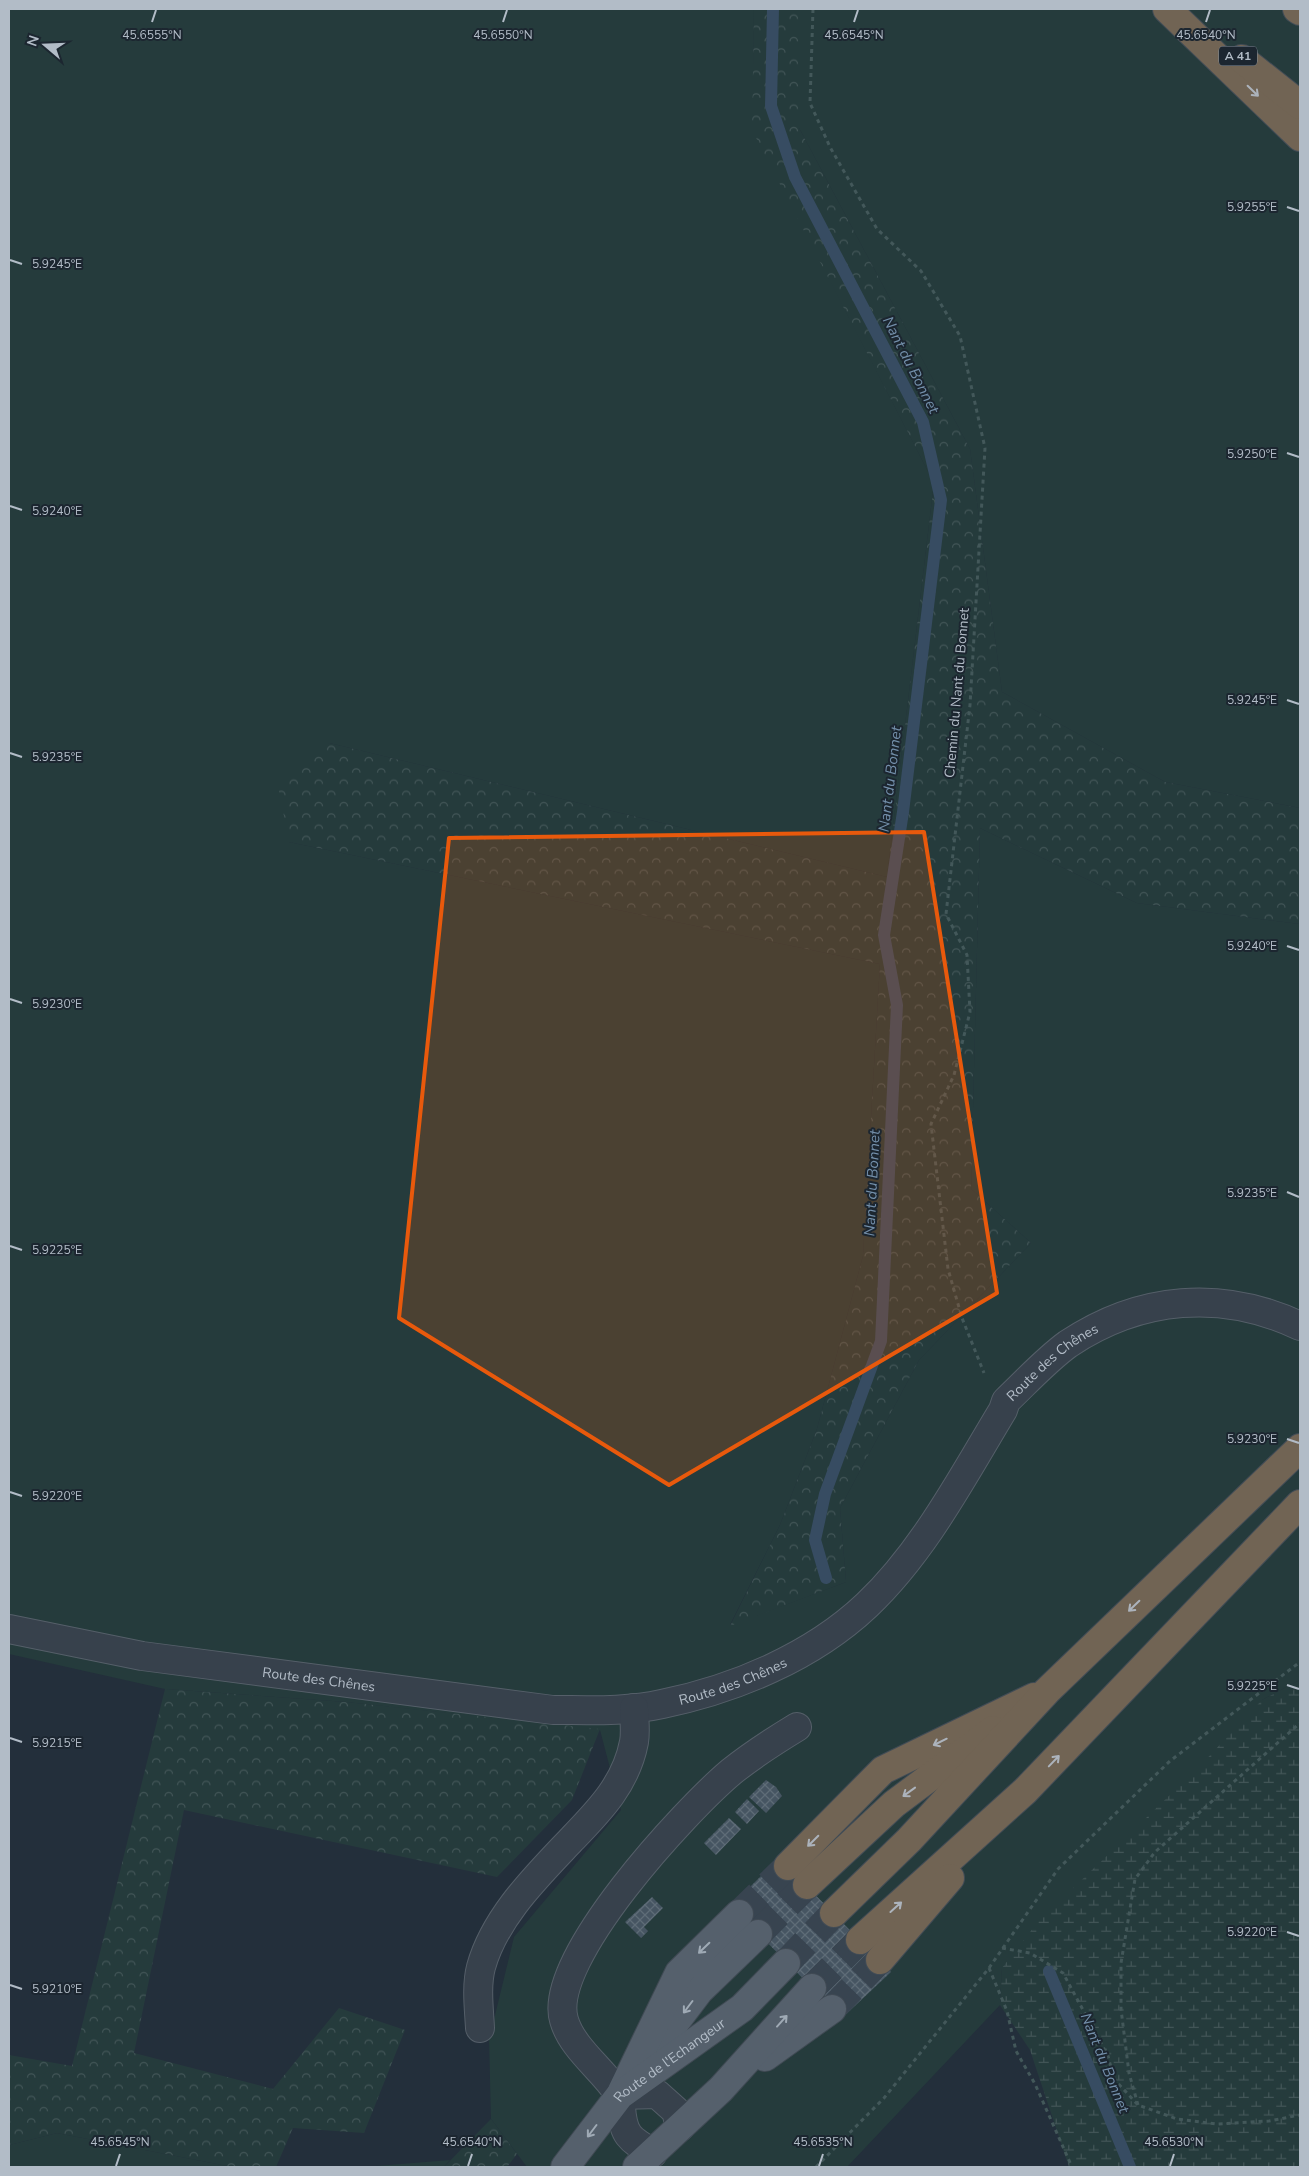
<svg xmlns="http://www.w3.org/2000/svg" width="1309" height="2176" font-family="'Nunito Sans',sans-serif">
<style>
.grass{fill:#253b3c}
.forest{fill:url(#forest-crowns)}
.wetland{fill:url(#wetland-marsh)}
.lines{fill:none;stroke-linecap:round;stroke-linejoin:round}
.stream{stroke:#374c62;stroke-width:12}
.building{fill:url(#building-cross-hatch)}
.major-tunnel{stroke:#384450;stroke-width:28;stroke-dasharray:28 14;stroke-linecap:butt}
.minor-casing{stroke:#555f69;stroke-width:30}
.major-casing{stroke:#404a54;stroke-width:30}
.highway-casing{stroke:#424c56;stroke-width:30}
.path{stroke:#43585a;stroke-width:3;stroke-dasharray:4 4;stroke-linecap:butt}
.minor{stroke:#37414c;stroke-width:28}
.major{stroke:#55606c;stroke-width:28}
.highway{stroke:#716454;stroke-width:28}
.oneway{stroke:#acb3bc}
.oneway2{stroke:#9faab5}
.marked{fill:#e8590c;fill-opacity:0.2;stroke:#e8590c;stroke-width:4;stroke-linejoin:round}
.ticks{fill:none;stroke:#b2bcc7;stroke-width:2}
.labels{text-anchor:middle;dominant-baseline:central;stroke-width:4;stroke-linejoin:round;paint-order:stroke}
.shield{fill:#1c2630;stroke:#858f9a;stroke-width:1}
.shield-label{font-size:12px;font-weight:bold;fill:#b2bcc7}
.street-label{font-size:14px;fill:#b2bcc7;stroke:#1c2630}
.water-label{font-size:15px;font-style:italic;fill:#738faa;stroke:#1c2630}
.ticks-label{font-size:12px;text-anchor:middle;fill:#b2bcc7;stroke:#1c2630;stroke-width:4;stroke-linejoin:round;paint-order:stroke}
</style>
<defs>
<pattern id="forest-crowns" width="20" height="18" patternUnits="userSpaceOnUse" patternTransform="scale(1.25)"><rect width="20" height="18" fill="#253b3c"/><path d="M2 6a3 3 0 1 1 6 0M12 15a3 3 0 1 1 6 0" fill="none" stroke="#425557"/></pattern>
<pattern id="wetland-marsh" width="20" height="14" patternUnits="userSpaceOnUse" patternTransform="scale(1.25)"><rect width="20" height="14" fill="#253b3c"/><path d="M1 5h8M5 5V1M11 12h8M15 12V8" fill="none" stroke="#425557"/></pattern>
<pattern id="building-cross-hatch" width="8" height="8" patternUnits="userSpaceOnUse" patternTransform="scale(1.25)"><rect width="8" height="8" fill="#465562"/><path d="M0 0l8 8M0 8l8-8" fill="none" stroke="#5e6c77"/></pattern>
</defs>
<rect width="100%" height="100%" fill="#232f3b"/>
<g class="grass">
<path d="M 9,9 L 754,9 L 753,130 L 934,483 L 887,877 L 329,743 L 289,842 L 880,964 L 863,1256 L 817,1429 L 780,1525 L 730,1625 L 846,1582 L 840,1508 L 919,1360 L 1031,1243 L 971,1189 L 980,828 L 1137,903 L 1300,924 L 1300,1680 L 1262,1700 L 1300,2167 L 1002,1968 L 1000,2005 L 847,2167 L 527,2167 L 491,2119 L 489,2040 L 514,1937 L 621,1810 L 600,1730 L 346,1702 L 165,1689 L 9,1654 Z"/>
<path d="M 799,9 L 1300,9 L 1300,808 L 1165,782 L 1002,692 L 970,449 L 799,128 Z"/>
<path d="M 57,2133 L 233,2167 L 9,2167 L 9,2145 Z"/>
<path d="M 450,2160 L 444,2167 L 364,2167 Z"/>
</g>
<g class="forest">
<path d="M 754,9 L 799,9 L 799,128 L 970,449 L 1002,692 L 1165,782 L 1300,808 L 1300,924 L 1137,903 L 980,828 L 971,1189 L 1031,1243 L 919,1360 L 840,1508 L 846,1582 L 730,1626 L 780,1525 L 817,1429 L 863,1256 L 880,964 L 289,842 L 278,786 L 329,743 L 887,877 L 934,483 L 752,130 Z"/>
<path d="M 165,1689 L 346,1702 L 600,1729 L 572,1800 L 497,1877 L 184,1810 L 134,2053 L 273,2089 L 339,2008 L 405,2030 L 364,2133 L 293,2128 L 276,2167 L 233,2167 L 57,2133 L 9,2145 L 9,2055 L 72,2066 Z"/>
<path d="M 491,2119 L 517,2154 L 507,2167 L 444,2167 Z"/>
</g>
<path class="wetland" d="M 1300,1680 L 1300,2167 L 1069,2167 L 1030,2050 L 1000,2005 L 1002,1968 L 1038,1922 L 1199,1767 L 1262,1700 Z"/>
<g class="lines">
<g class="stream">
<path d="M 773,9 L 771,106 L 795,177 L 923,422 L 941,500 L 903,812 L 884,935 L 897,1005 L 881,1341 L 825,1494 L 815,1540 L 826,1578"/>
<path d="M 1049,1971 L 1130,2167"/>
</g>
</g>
<g class="building">
<path d="M 766,1780 L 776,1787 L 782,1796 L 766,1813 L 749,1797 Z"/>
<path d="M 747,1799 L 759,1811 L 747,1824 L 735,1812 Z"/>
<path d="M 729,1818 L 741,1829 L 716,1855 L 704,1843 Z"/>
<path d="M 779,1858 L 891,1972 L 842,2018 L 731,1906 Z"/>
<path d="M 652,1897 L 663,1908 L 644,1927 L 648,1931 L 641,1938 L 625,1922 Z"/>
</g>
<g class="lines">
<g class="major-tunnel">
<path d="M 739,1914 L 788,1866"/>
<path d="M 758,1934 L 807,1885"/>
<path d="M 786,1963 L 834,1913"/>
<path d="M 812,1988 L 860,1940"/>
<path d="M 832,2009 L 880,1960"/>
</g>
<g class="minor-casing">
<g id="minor">
<path id="s1" d="M 9,1629 L 142,1656 L 553,1710 C 589,1710 626,1712 662,1704 C 735,1689 812,1657 867,1605 C 924,1551 963,1476 1003,1410 L 1006,1401 C 1026,1382 1046,1360 1068,1344 C 1140,1296 1222,1289 1300,1326"/>
<path d="M 480,2028 C 479,2009 476,1986 481,1967 C 495,1917 536,1877 571,1840 C 599,1811 626,1784 634,1742 C 636,1731 634,1720 634,1708"/>
<path d="M 620,2095 L 657,2094 L 676,2111 L 680,2127"/>
<path d="M 653,2153 C 629,2139 623,2135 621,2107 C 621,2102 621,2097 618,2093 C 602,2069 572,2048 564,2020 C 546,1960 686,1810 731,1772 C 752,1755 774,1741 797,1727"/>
</g>
</g>
<g class="major-casing">
<g id="major">
<path d="M 656,2048 L 699,1991 L 758,1934"/>
<path d="M 765,2057 L 832,2009"/>
<path d="M 622,2091 L 679,1973 L 739,1914"/>
<path id="s2" d="M 565,2167 L 620,2095 L 742,2008 L 786,1963"/>
<path d="M 637,2167 L 721,2089 L 812,1988"/>
</g>
</g>
<g class="highway-casing">
<g id="highway">
<path d="M 1167,9 L 1300,137"/>
<path d="M 1297,9 L 1300,11"/>
<path d="M 1242,59 L 1300,105"/>
<path d="M 788,1866 L 883,1770 L 1034,1697"/>
<path d="M 807,1885 L 894,1804 L 993,1730"/>
<path d="M 834,1913 L 909,1840 L 1047,1691 L 1300,1448"/>
<path d="M 860,1940 L 1025,1791 L 1300,1504"/>
<path d="M 880,1960 L 950,1878"/>
</g>
</g>
<g class="path">
<path d="M 813,9 L 810,103 L 830,147 L 877,229 L 921,271 L 960,336 L 985,448 L 970,705 L 946,914 L 967,955 L 970,1012 L 954,1075 L 931,1124 L 948,1269 L 962,1318 L 984,1373"/>
<path d="M 1002,1948 L 1030,1953 L 1063,1973 L 1108,2056 L 1114,2079 L 1138,2105 L 1177,2119 L 1217,2124 L 1269,2121 L 1300,2115"/>
<path d="M 989,1968 L 1007,2011 L 1016,2051 L 1035,2084 L 1072,2167"/>
<path d="M 1138,2105 L 1129,2073 L 1121,2009 L 1121,1963 L 1135,1879 L 1155,1852 L 1300,1723"/>
<path d="M 816,2167 L 884,2098 L 989,1968 L 1058,1869 L 1170,1761 L 1300,1662"/>
</g>
<use href="#minor" class="minor"/>
<use href="#major" class="major"/>
<use href="#highway" class="highway"/>
</g>
<defs><path id="oneway-shaft" d="M-6 0H5M1.5-3L5.5 0L1.5 3" fill="none" stroke-width="1.6" stroke-linecap="round" stroke-linejoin="round" transform="scale(1.25)"/></defs>
<g class="oneway">
<use href="#oneway-shaft" transform="translate(1253 91) rotate(44)"/>
<use href="#oneway-shaft" transform="translate(1134 1606) rotate(136)"/>
<use href="#oneway-shaft" transform="translate(940 1742) rotate(154)"/>
<use href="#oneway-shaft" transform="translate(1054 1761) rotate(-46)"/>
<use href="#oneway-shaft" transform="translate(909 1792) rotate(144)"/>
<use href="#oneway-shaft" transform="translate(813 1841) rotate(135)"/>
<use href="#oneway-shaft" transform="translate(896 1907) rotate(-42)"/>
</g>
<g class="oneway2">
<use href="#oneway-shaft" transform="translate(704 1948) rotate(136)"/>
<use href="#oneway-shaft" transform="translate(688 2007) rotate(127)"/>
<use href="#oneway-shaft" transform="translate(782 2021) rotate(-48)"/>
<use href="#oneway-shaft" transform="translate(592 2131) rotate(127)"/>
</g>
<path class="marked" d="M 924,832 L 997,1293 L 669,1485 L 399,1318 L 449,838 Z"/>
<path class="ticks" d="M 152,22 L 156,10M 503,22 L 507,10M 854,22 L 858,10M 1206,22 L 1210,10M 1287,207 L 1299,211M 10,260 L 22,264M 1287,453 L 1299,457M 10,506 L 22,510M 1287,700 L 1299,704M 10,753 L 22,757M 1287,946 L 1299,950M 10,999 L 22,1003M 1287,1192 L 1299,1197M 10,1246 L 22,1250M 1287,1439 L 1299,1443M 10,1492 L 22,1496M 1287,1685 L 1299,1689M 10,1738 L 22,1742M 1287,1932 L 1299,1936M 10,1985 L 22,1989M 116,2166 L 120,2154M 468,2166 L 472,2154M 819,2166 L 823,2154M 1170,2166 L 1174,2154"/>
<g class="labels">
<rect class="shield" x="1219" y="46.5" width="38" height="19" rx="4"/>
<g class="shield-label">
<text x="1238" y="56">A 41</text>
</g>
<g class="street-label">
<text transform="translate(957 693) rotate(-85)">Chemin du Nant du Bonnet</text>
<text stroke="none"><textPath href="#s1" startOffset="1199">Route des Chênes</textPath></text>
<text stroke="none"><textPath href="#s1" startOffset="314">Route des Chênes</textPath></text>
<text stroke="none"><textPath href="#s1" startOffset="734">Route des Chênes</textPath></text>
<text stroke="none"><textPath href="#s2" startOffset="151">Route de l'Echangeur</textPath></text>
</g>
<g class="water-label">
<text transform="translate(911 365) rotate(63)">Nant du Bonnet</text>
<text transform="translate(890 779) rotate(-83)">Nant du Bonnet</text>
<text transform="translate(872 1183) rotate(-87)">Nant du Bonnet</text>
<text transform="translate(1105 2063) rotate(68)">Nant du Bonnet</text>
</g>
</g>
<g class="ticks-label">
<text x="152" y="39">45.6555°N</text>
<text x="503" y="39">45.6550°N</text>
<text x="854" y="39">45.6545°N</text>
<text x="1206" y="39">45.6540°N</text>
<text x="1252" y="211">5.9255°E</text>
<text x="57" y="268">5.9245°E</text>
<text x="1252" y="458">5.9250°E</text>
<text x="57" y="515">5.9240°E</text>
<text x="1252" y="704">5.9245°E</text>
<text x="57" y="761">5.9235°E</text>
<text x="1252" y="950">5.9240°E</text>
<text x="57" y="1008">5.9230°E</text>
<text x="1252" y="1197">5.9235°E</text>
<text x="57" y="1254">5.9225°E</text>
<text x="1252" y="1443">5.9230°E</text>
<text x="57" y="1500">5.9220°E</text>
<text x="1252" y="1690">5.9225°E</text>
<text x="57" y="1747">5.9215°E</text>
<text x="1252" y="1936">5.9220°E</text>
<text x="57" y="1993">5.9210°E</text>
<text x="120" y="2146">45.6545°N</text>
<text x="472" y="2146">45.6540°N</text>
<text x="823" y="2146">45.6535°N</text>
<text x="1174" y="2146">45.6530°N</text>
</g>
<rect width="1309" height="2176" fill="none" stroke="#b2bcc7" stroke-width="20"/>
<g transform="translate(45 45) rotate(289)" stroke="#1c2630" stroke-width="4" paint-order="stroke">
<path d="M0-4L9 19L0 12L-9 19Z" fill="#b2bcc7"/>
<text y="-8" font-size="14" font-weight="bold" text-anchor="middle" fill="#b2bcc7">N</text>
</g>
</svg>
